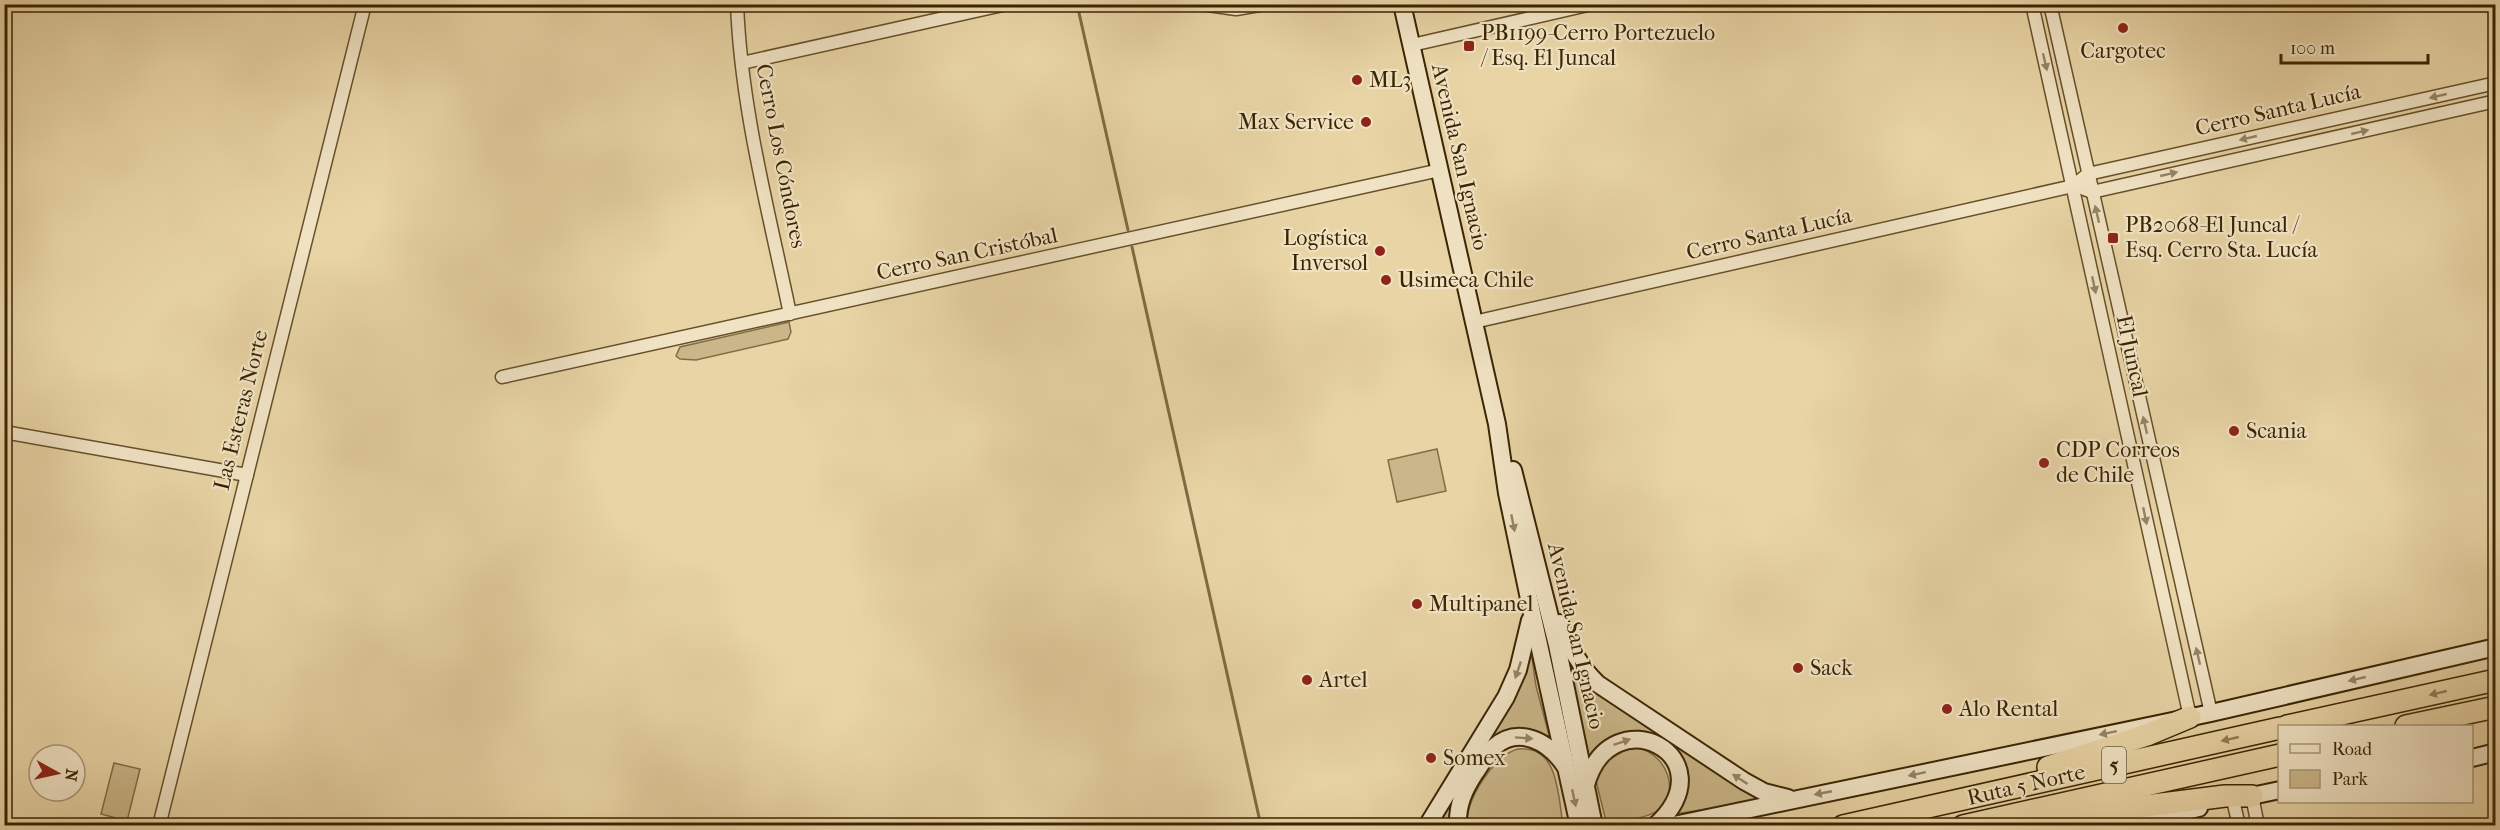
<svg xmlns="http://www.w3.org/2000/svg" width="2500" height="830" font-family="'IM FELL French Canon',serif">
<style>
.green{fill:#cab689;stroke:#826d46;stroke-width:1.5}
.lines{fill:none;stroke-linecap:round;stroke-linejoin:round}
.stream{stroke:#7f6a43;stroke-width:3}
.street-casing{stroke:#66502b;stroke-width:15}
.secondary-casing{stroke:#3a2402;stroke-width:20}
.highway-casing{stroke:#3a2402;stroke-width:24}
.street{stroke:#f0e3c4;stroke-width:12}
.secondary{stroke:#f0e3c4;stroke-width:16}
.highway{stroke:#e8d4a5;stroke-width:21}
.oneway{fill:#958463}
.oneway2{fill:#917c54}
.poi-dot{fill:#8f2418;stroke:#f0e3c4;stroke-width:2}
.labels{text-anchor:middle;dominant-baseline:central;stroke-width:4.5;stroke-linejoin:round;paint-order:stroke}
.shield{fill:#f0e3c4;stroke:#715d3c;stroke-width:1.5}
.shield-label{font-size:21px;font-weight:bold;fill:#3a2402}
.poi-label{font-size:22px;fill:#3a2402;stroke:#f0e3c4;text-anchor:start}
.street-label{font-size:22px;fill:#3a2402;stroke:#f0e3c4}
</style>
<rect width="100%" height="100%" fill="#e8d4a5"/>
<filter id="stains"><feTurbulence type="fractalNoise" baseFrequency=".00333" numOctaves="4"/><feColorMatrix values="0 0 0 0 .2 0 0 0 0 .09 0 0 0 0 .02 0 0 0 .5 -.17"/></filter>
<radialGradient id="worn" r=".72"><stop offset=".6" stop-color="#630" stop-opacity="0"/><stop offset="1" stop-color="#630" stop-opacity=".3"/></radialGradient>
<g class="green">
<path d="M 789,322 L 791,332 L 788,339 L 696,360 L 680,359 L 676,356 L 680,347 Z"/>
<path d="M 1437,449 L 1446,491 L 1397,502 L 1388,460 Z"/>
<path d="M 1531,651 L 1536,686 L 1550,739 L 1541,735 L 1515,730 C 1489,756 1446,785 1451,825 L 1433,826 Z"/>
<path d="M 1576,669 L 1764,800 L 1675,814 L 1684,799 L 1662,739 C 1626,726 1617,738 1590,761 L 1571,675 Z"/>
<path d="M 1639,748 C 1666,755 1682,791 1657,811 C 1648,818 1619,822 1607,825 L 1596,781 L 1607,758 L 1612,758 L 1627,749 Z"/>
<path d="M 1518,749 C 1559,745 1558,796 1563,825 L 1468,825 C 1463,802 1495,754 1518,749 Z"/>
<path d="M 114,763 L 140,769 L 127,821 L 101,814 Z"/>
</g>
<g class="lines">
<g class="stream">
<path d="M 1077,4 L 1128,230"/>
<path d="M 4,12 L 6,4"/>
<path d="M 1132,247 L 1261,826"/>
</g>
<g class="street-casing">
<g id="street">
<path d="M 737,4 C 741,109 769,212 790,314"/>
<path d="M 1201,4 L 1236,9 L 1265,4"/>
<path d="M 2032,4 L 2190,717"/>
<path d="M 2050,4 L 2211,713"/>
<path d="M 1412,45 L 1592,4"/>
<path d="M 742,63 L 1007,4"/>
<path d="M 2084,189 L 2092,192 L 2496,101"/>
<path d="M 1474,322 L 2073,186 L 2088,174 L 2496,83"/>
<path d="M 502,377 L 1440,170"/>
<path d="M 4,432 L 247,475"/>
<path d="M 2252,796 L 2258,826"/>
<path d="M 2233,800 L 2239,826"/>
<path d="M 159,826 L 365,4"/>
</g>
</g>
<g class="secondary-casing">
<g id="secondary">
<path d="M 1402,4 L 1497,424 L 1507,493 L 1532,613 L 1579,826"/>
<path d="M 1513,470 L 1557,645 L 1594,826"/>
<path d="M 1560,623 C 1570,647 1579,666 1598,684 L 1744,781 L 1764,792 L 1788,798"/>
<path d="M 2472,758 L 2496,752"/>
<path d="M 1586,785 C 1611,694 1731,757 1655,826"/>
<path d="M 2242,798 L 2280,790"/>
<path d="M 1427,826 L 1506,697 L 1518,670 L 1530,620"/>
<path d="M 1458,826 C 1457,805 1464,790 1475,773 C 1481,765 1486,754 1494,747 C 1519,725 1549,742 1565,766"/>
<path d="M 1669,826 L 2211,713 L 2496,647"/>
<path d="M 2121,826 L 2199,808"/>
</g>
</g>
<g class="highway-casing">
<g id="highway">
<path d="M 2287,726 L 2496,680"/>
<path d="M 2406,726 L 2496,707"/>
<path d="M 2048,767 L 2147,735 L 2190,717"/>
<path d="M 2058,817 L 2225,796 L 2252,796"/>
<path d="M 1843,826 L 2280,728"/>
<path d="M 1963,826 L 2280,755"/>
</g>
</g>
<use href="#street" class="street"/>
<use href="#secondary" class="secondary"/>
<use href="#highway" class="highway"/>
</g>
<defs><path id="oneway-solid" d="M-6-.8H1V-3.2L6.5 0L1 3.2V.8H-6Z" transform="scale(1.5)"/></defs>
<g class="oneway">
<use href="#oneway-solid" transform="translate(2045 62) rotate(77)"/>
<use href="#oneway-solid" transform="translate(2438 96) rotate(167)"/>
<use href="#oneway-solid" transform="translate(2360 132) rotate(-13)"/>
<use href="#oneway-solid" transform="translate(2248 138) rotate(167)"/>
<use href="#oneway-solid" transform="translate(2169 174) rotate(-13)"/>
<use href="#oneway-solid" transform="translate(2097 214) rotate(-103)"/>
<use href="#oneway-solid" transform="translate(2094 285) rotate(78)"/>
<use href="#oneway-solid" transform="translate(2145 425) rotate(-103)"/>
<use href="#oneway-solid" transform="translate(2145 516) rotate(78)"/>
<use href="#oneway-solid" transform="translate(1513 523) rotate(79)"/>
<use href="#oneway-solid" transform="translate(2198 656) rotate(-103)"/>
<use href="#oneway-solid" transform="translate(1518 670) rotate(109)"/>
<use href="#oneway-solid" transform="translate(2357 679) rotate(167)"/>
<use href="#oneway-solid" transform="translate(2108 733) rotate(168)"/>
<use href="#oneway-solid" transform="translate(1524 738) rotate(4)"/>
<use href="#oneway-solid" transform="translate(1622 742) rotate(-19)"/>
<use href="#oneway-solid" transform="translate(1917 774) rotate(168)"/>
<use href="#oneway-solid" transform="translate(1740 779) rotate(-147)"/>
<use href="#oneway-solid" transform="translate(1823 793) rotate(169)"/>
<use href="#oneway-solid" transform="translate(1574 798) rotate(78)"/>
</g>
<g class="oneway2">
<use href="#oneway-solid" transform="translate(2438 693) rotate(167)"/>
<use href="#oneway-solid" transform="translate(2230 739) rotate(167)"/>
</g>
<g class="poi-dot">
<circle cx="2123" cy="28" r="6"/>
<rect x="1463" y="40" width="12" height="12" rx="3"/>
<circle cx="1357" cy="80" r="6"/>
<circle cx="1366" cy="122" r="6"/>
<rect x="2107" y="232" width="12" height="12" rx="3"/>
<circle cx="1380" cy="251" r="6"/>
<circle cx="1386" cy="280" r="6"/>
<circle cx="2234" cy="431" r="6"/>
<circle cx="2044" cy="463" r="6"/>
<circle cx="1417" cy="604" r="6"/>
<circle cx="1798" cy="668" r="6"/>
<circle cx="1307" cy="680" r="6"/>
<circle cx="1947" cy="709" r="6"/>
<circle cx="1431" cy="758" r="6"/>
</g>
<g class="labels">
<rect class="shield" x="2102" y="747" width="24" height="36" rx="4.5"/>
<g class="shield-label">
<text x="2114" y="765">5</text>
</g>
<g class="poi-label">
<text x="1481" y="33">PB1199-Cerro Portezuelo<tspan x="1481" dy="25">/ Esq. El Juncal</tspan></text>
<text x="2123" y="51" text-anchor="middle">Cargotec</text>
<text x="1369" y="80">ML3</text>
<text x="1354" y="122" text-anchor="end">Max Service</text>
<text x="2125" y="225">PB2068-El Juncal /<tspan x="2125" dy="25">Esq. Cerro Sta. Lucía</tspan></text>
<text x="1368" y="238" text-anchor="end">Logística<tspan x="1368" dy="25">Inversol</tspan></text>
<text x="1398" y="280">Usimeca Chile</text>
<text x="2246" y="431">Scania</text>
<text x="2056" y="450">CDP Correos<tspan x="2056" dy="25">de Chile</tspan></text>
<text x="1429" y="604">Multipanel</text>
<text x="1810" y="668">Sack</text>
<text x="1319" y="680">Artel</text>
<text x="1959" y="709">Alo Rental</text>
<text x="1443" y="758">Somex</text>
</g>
<g class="street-label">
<text transform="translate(2278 110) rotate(-13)">Cerro Santa Lucía</text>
<text transform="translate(781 156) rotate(79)">Cerro Los Cóndores</text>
<text transform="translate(1460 157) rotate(77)">Avenida San Ignacio</text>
<text transform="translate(1769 234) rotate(-13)">Cerro Santa Lucía</text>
<text transform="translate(967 254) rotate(-12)">Cerro San Cristóbal</text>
<text transform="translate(2132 356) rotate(78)">El Juncal</text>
<text transform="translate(241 410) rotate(-76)">Las Esteras Norte</text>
<text transform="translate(1576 636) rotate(77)">Avenida San Ignacio</text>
<text transform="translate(2026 785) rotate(-13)">Ruta 5 Norte</text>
</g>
</g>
<rect width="2500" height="830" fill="none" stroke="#e8d4a5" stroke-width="24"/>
<rect x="6" y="6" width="2488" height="818" fill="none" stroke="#3a2402" stroke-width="3"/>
<rect x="12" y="12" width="2476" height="806" fill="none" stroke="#3a2402" stroke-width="1.5"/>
<rect x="2278" y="725" width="195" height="78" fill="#f0e3c4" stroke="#a79776" stroke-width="1.5"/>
<rect x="2290" y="744" width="30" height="9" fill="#f0e3c4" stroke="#a79776" stroke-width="1.5"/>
<text x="2332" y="755" font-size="18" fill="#3a2402">Road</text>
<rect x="2290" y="770" width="30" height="18" fill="#cab689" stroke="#a79776" stroke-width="1.5"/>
<text x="2332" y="785" font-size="18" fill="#3a2402">Park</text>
<g transform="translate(57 773) rotate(98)"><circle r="28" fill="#f0e3c4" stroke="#a79776" stroke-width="1.5"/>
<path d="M0-4.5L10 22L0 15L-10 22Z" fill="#8f2418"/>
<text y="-9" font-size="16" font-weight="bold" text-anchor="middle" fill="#3a2402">N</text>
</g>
<path d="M2281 54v9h147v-9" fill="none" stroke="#3a2402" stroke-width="3"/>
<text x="2290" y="54" font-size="18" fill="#3a2402" stroke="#f0e3c4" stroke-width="4.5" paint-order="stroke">100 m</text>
<rect width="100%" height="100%" filter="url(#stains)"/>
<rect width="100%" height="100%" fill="url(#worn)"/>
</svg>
